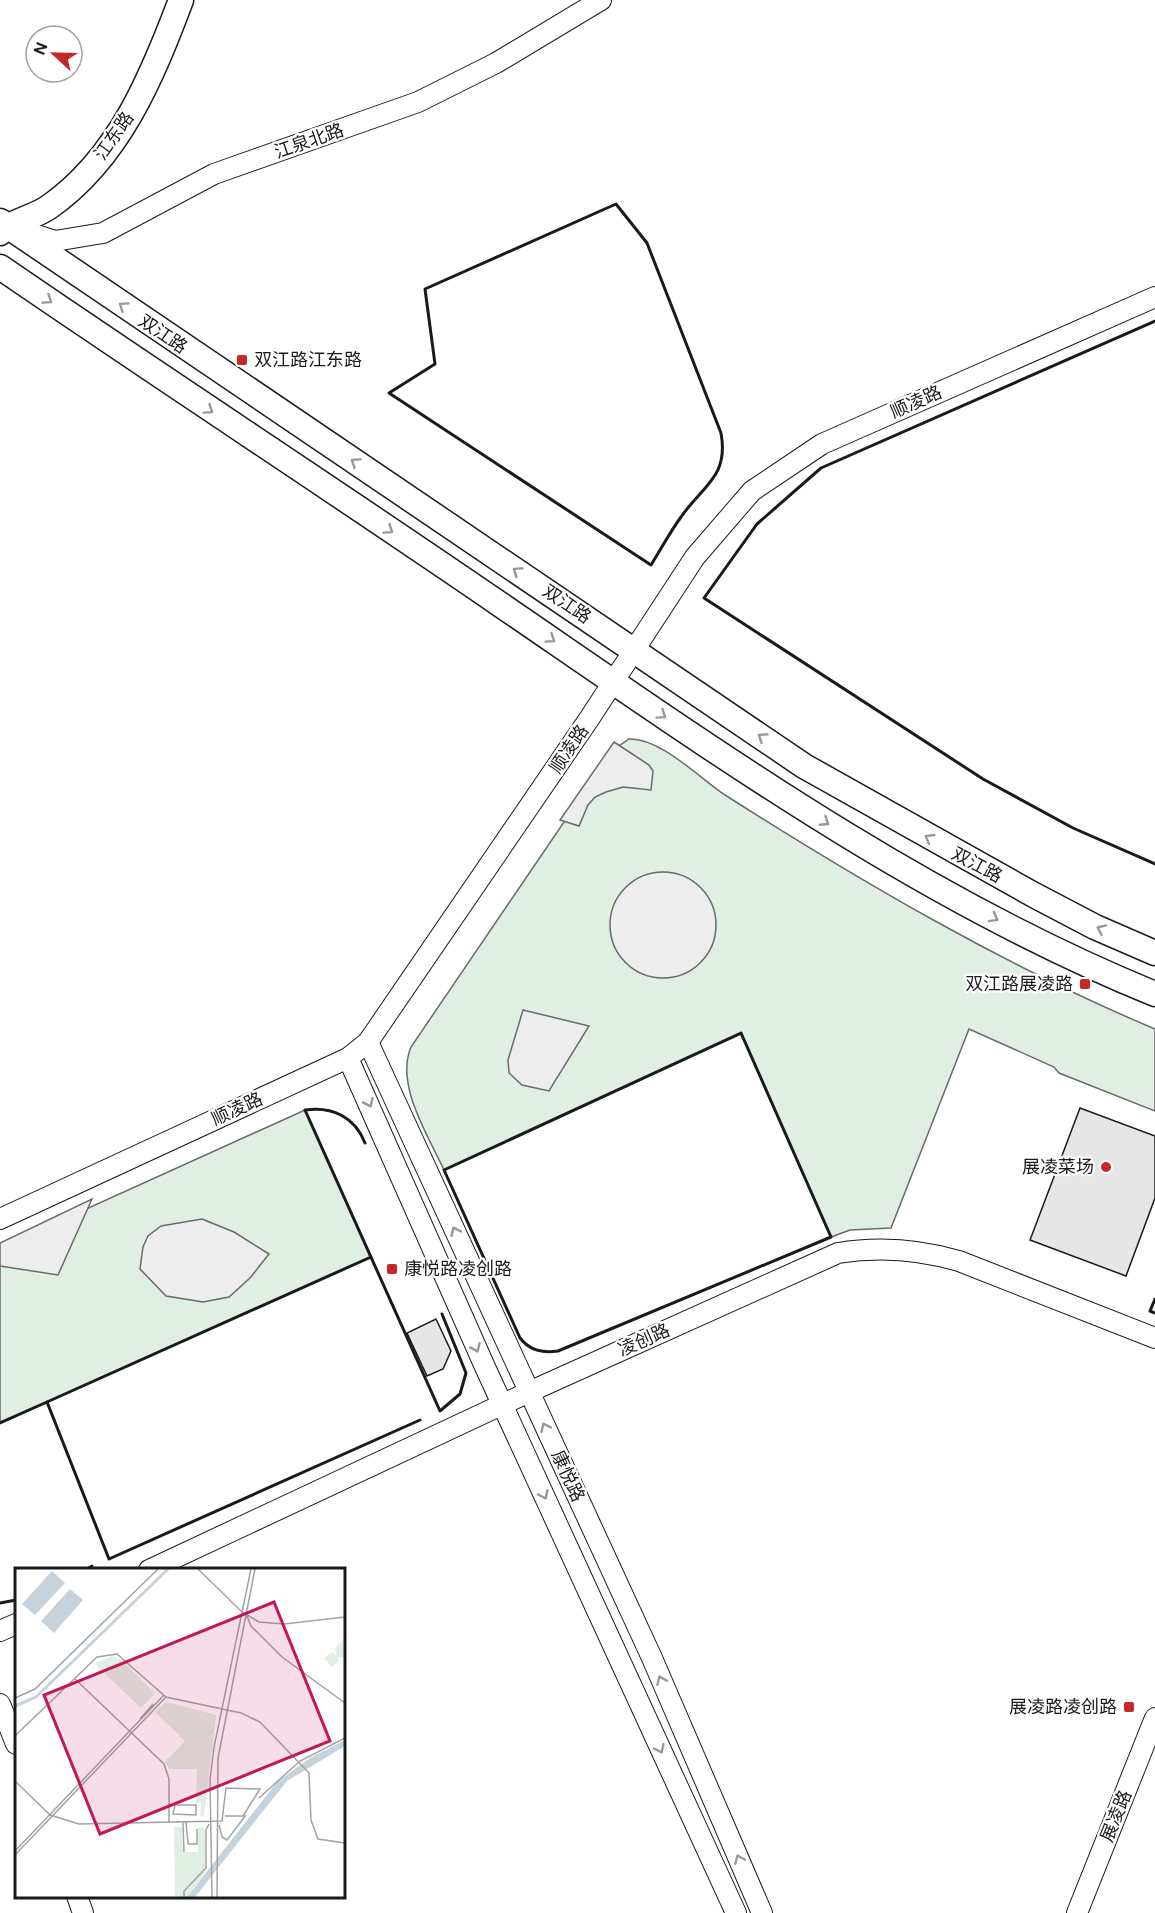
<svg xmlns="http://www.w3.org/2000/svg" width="1155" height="1913" font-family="'DM Sans','Noto Sans SC',sans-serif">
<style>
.green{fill:#e0efe3;stroke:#6a6a6a;stroke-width:1.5}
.parking{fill:#ededed;stroke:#6a6a6a;stroke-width:1.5}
.building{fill:#e6e6e6;stroke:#1a1a1a;stroke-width:1.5}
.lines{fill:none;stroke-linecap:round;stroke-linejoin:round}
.minor-casing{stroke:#1a1a1a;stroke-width:22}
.major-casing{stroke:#1a1a1a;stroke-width:27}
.minor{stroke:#fff;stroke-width:20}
.major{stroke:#fff;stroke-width:24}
.wall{stroke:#1a1a1a;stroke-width:3}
.oneway{stroke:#989898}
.poi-dot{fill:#c62828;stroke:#fff;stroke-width:2}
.labels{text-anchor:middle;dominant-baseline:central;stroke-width:4.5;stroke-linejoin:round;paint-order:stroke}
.street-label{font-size:18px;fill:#1a1a1a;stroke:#fff}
.poi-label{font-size:18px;fill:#1a1a1a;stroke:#fff;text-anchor:end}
.inset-river{fill:none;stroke:#c6d2dc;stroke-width:3}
.inset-road{fill:none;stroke:#a3a3a3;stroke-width:1.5}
.view{fill:#c2185b;fill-opacity:0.15;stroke:#c2185b;stroke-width:3}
.inset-edge{fill:none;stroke:#1a1a1a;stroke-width:3}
</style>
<rect width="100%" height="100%" fill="#fff"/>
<g class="green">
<path d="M 629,739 C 661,738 698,777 725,795 C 862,882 1005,966 1155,1029 L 1155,1111 L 1059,1073 L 1054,1067 L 969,1029 L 891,1228 L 850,1230 L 831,1237 L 741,1034 L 444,1170 C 428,1135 395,1085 411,1047 L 613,750 Z"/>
<path d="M 305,1110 L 371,1257 L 0,1423 L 0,1248 Z"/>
</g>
<g class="parking">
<path d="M 614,742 L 649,765 L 653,771 L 651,790 L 623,787 L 606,792 L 595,797 L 588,805 L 579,826 L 560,820 Z"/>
<circle cx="663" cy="925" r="53"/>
<path d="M 523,1010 L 589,1026 L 549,1091 L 522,1085 L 509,1073 L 508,1060 Z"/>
<path d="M 92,1199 L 58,1275 L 0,1266 L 0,1243 Z"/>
<path d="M 202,1219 L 234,1232 L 269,1254 L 250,1278 L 229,1297 L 203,1302 L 166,1296 L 140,1269 L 143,1247 L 148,1236 L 161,1226 Z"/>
</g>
<g class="building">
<path d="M 1080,1108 L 1155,1136 L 1155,1198 L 1126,1276 L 1030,1240 Z"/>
<path d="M 436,1319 L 451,1351 L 443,1369 L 427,1376 L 407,1333 Z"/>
</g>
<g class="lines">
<g class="minor-casing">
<g id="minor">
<path d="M 21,230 L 55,241 L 103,233 L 214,174 L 418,102 L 496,63 L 601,0"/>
<path d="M 368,1042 L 652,1658 L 762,1913"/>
<path d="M 348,1058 L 485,1367 L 736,1913"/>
<path d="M 0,1219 L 348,1058 L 368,1042 L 589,719 L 695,557 L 752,491 L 822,444 L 1155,297"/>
<path d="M 149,1570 L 529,1392 L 838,1253 C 880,1246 918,1249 959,1261 L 1155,1338"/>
<path d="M 0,1631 L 16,1624"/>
<path d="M 0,1704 L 16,1744"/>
<path d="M 77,1896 L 83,1913"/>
<path d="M 1077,1913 L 1155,1718"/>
</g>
</g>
<g class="major-casing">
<g id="major">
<path d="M 0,221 L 804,766 L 1034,895 L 1095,927 L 1155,953"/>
<path d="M 0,233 C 14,220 33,218 49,207 C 119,158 152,77 181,0"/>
<path d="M 0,267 C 166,381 335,491 501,605 C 710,748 919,898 1155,994"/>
</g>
</g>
<use href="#minor" class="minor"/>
<use href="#major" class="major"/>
<g class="wall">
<path d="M 616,204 L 647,243 L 721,433 C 729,477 703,485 681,517 C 670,532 661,549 651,565 L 389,393 L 435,364 L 425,289 Z"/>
<path d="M 1155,321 L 821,468 L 757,524 L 704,598 L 983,779 L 1073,828 L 1155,864"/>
<path d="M 741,1033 L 831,1237 L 558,1351 C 543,1353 530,1351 520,1338 L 444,1170 Z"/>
<path d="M 365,1143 C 355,1117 332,1106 305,1110 L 440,1411 L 460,1394 L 466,1373 L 442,1314"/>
<path d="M 371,1257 L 47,1402 L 109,1559 L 420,1420"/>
<path d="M 1155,1299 L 1150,1311 L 1155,1313"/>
<path d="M 0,1423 L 47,1402"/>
<path d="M 85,1570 L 92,1566"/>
<path d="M 0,1603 L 16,1600"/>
</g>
</g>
<defs><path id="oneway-chevron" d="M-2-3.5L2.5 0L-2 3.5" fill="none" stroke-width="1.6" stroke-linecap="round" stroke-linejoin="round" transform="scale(1.5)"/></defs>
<g class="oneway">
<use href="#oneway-chevron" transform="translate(48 300) rotate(34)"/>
<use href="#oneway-chevron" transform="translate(123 306) rotate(-145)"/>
<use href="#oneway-chevron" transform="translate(209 410) rotate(34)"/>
<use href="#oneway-chevron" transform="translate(355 462) rotate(-146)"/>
<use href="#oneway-chevron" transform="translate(389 530) rotate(34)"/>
<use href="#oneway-chevron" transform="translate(517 571) rotate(-146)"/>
<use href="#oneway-chevron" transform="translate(551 639) rotate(35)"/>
<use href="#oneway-chevron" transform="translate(662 715) rotate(34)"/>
<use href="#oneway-chevron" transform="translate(762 737) rotate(-146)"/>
<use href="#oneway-chevron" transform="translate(825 822) rotate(33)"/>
<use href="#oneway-chevron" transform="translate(929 838) rotate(-150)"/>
<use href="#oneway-chevron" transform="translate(994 918) rotate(29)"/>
<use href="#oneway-chevron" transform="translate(1101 929) rotate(-156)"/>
<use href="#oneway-chevron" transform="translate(369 1103) rotate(66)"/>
<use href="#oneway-chevron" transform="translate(455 1231) rotate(-115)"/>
<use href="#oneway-chevron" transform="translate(476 1348) rotate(66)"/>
<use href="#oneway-chevron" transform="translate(545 1427) rotate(-115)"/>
<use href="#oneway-chevron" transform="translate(544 1495) rotate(65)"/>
<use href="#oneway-chevron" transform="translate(661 1680) rotate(-113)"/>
<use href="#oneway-chevron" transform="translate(660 1749) rotate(65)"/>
<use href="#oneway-chevron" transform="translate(739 1859) rotate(-113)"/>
</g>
<g class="poi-dot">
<rect x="236" y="354" width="12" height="12" rx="3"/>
<rect x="1079" y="978" width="12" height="12" rx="3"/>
<circle cx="1106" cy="1167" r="6"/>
<rect x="386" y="1263" width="12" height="12" rx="3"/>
<rect x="1123" y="1701" width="12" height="12" rx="3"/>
</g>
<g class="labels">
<g class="street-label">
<text transform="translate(114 136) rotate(-55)">江东路</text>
<text transform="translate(309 141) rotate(-19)">江泉北路</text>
<text transform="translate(163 334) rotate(34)">双江路</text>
<text transform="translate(916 402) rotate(-24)">顺凌路</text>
<text transform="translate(567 604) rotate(34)">双江路</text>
<text transform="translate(569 749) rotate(-56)">顺凌路</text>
<text transform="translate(977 865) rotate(28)">双江路</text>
<text transform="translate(237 1109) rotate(-25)">顺凌路</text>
<text transform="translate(644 1340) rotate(-24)">凌创路</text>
<text transform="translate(568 1476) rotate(65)">康悦路</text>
<text transform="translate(1116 1816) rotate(-68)">展凌路</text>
</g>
<g class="poi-label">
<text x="254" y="360" text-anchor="start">双江路江东路</text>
<text x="1073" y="984">双江路展凌路</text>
<text x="1094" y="1167">展凌菜场</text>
<text x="404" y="1269" text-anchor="start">康悦路凌创路</text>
<text x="1117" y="1707">展凌路凌创路</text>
</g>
</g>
<g transform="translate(15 1568)">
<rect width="330" height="330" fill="#fff"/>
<path d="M 330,70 L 330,90 L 322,89 L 324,93 L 317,99 L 309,90 L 317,84 L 321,88 L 320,80 ZM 96,88 L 105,91 L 140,125 L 126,140 L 80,96 ZM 151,134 L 201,147 L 189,249 L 185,247 L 186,235 L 181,235 L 182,201 L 154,201 L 150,194 L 170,173 L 140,144 ZM 159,259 L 167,259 L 168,284 L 183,284 L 183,259 L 190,261 L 190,305 L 172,329 L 160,329 Z" fill="#e0efe3"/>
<path d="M 37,3 L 50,15 L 20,47 L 7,36 ZM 55,21 L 68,32 L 39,65 L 26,53 ZM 330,172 L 330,178 L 272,213 L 180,329 L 172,329 L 262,214 L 295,190 Z" fill="#c6d2dc"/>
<path class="inset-river" d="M 0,138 L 21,129 L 153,1"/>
<path class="inset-road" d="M 183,1 L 227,44 L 244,54 L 269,56 L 330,49M 232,48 L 236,58 L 267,89 L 330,135M 60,111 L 149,196 L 154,211 L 154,255M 0,130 L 20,121 L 143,1M 125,151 L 138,136M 0,168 L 82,89 L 102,86 L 151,129 L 226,145 L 245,154 L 294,205 L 296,252 L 303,271 L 330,275M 0,213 L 35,247 L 64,256 L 207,253 L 211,220 L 245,221 L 228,248 L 210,248M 244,230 L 285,193 L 330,170M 181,237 L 181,247 L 158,246 L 160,237 ZM 171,254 L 173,276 L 182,276 L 182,261M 168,255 L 169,284M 204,257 L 207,269 L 212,272 L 231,247M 0,283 L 149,127M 0,287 L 151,129M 169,329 L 169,323 L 191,300 L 191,262 L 194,256M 197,329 L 195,212 L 199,179 L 236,1M 202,329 L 203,190 L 240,1"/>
<path class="view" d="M 259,34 L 315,173 L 85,266 L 29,127 Z"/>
<rect width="330" height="330" class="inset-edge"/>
</g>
<g transform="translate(54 54) rotate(292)"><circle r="28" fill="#ffffff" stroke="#a3a3a3" stroke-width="1.5"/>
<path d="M0-4.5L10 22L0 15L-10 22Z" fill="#c62828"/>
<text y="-9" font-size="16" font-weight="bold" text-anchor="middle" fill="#1a1a1a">N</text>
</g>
</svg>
